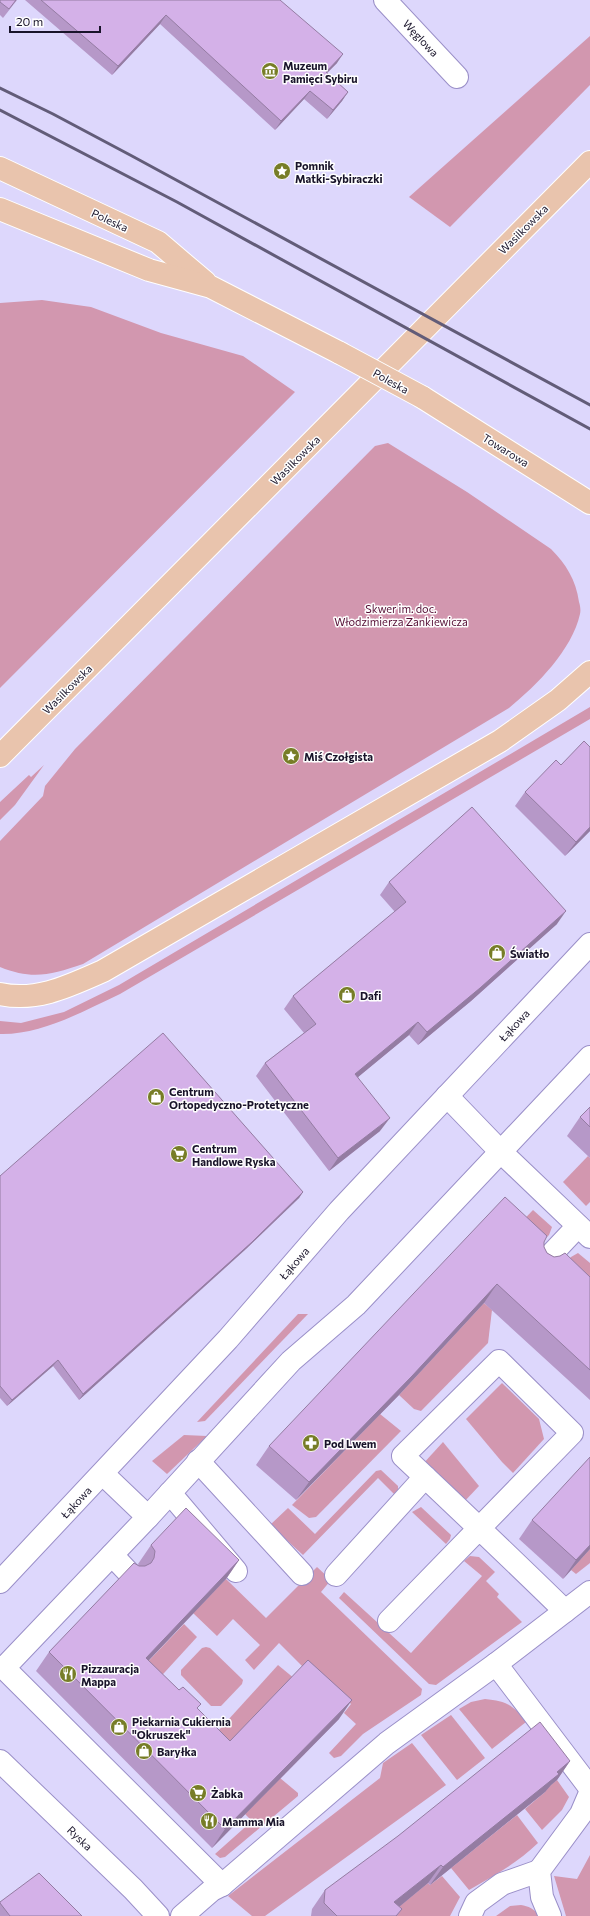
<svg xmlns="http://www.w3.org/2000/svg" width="590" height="1916" font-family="Commissioner,sans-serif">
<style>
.green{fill:#d297af}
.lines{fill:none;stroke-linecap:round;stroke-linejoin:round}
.minor-casing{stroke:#9a8fc8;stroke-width:24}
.major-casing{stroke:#fff;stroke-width:24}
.minor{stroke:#fff;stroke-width:22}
.major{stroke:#e9c4ad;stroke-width:22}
.rail{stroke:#625c78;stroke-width:3}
.major-bridge-casing{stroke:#fff;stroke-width:24;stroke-linecap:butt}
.major-bridge{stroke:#e9c4ad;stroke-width:22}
.wall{fill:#b698c8}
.shaded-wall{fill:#947ca2}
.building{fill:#d4b1e8;stroke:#947ca2}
.labels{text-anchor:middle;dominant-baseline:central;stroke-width:3;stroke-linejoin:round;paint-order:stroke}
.street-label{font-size:11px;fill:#19142a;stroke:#fefefe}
.poi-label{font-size:11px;font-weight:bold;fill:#19142a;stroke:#fefefe;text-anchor:start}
.park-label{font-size:11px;fill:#540c33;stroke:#fefefe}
</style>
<rect width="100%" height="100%" fill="#ddd7fc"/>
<g class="green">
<path d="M 590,36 L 590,85 L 450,227 L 409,197 Z"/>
<path d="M 42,300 L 91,307 L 161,333 L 243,356 L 295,392 L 0,688 L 0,303 Z"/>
<path d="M 388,443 L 467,492 L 551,549 C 566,564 576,580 579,602 C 580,605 581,610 580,614 C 572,650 537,685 509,708 L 83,964 C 51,975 32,980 0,967 L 0,841 L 43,796 L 45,786 L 75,749 L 375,446 Z"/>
<path d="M 590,707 L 590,719 L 120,994 C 83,1011 42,1035 0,1034 L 0,1021 L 21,1023 L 64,1012 L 119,985 Z"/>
<path d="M 44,765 L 15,805 L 0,820 L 0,802 L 29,775 L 31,777 Z"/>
<path d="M 588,1156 L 590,1158 L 590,1202 L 586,1206 L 563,1182 Z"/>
<path d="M 533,1210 L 552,1227 L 549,1235 L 531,1252 L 511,1233 Z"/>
<path d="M 578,1253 L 590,1263 L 590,1308 L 555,1274 L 571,1257 Z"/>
<path d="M 484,1303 L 492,1310 L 488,1343 L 421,1411 L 414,1409 L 399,1395 Z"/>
<path d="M 298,1314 L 308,1314 L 205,1421 L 197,1422 Z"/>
<path d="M 502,1383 L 539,1419 L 544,1439 L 513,1473 L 502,1462 L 466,1419 Z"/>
<path d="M 380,1414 L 401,1431 L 316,1517 L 309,1518 L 292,1505 Z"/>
<path d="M 184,1435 L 207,1436 L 167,1474 L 152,1461 Z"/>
<path d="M 443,1442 L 479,1486 L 463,1503 L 422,1465 Z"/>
<path d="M 381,1470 L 398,1486 L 398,1490 L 394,1494 L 378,1478 L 303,1555 L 270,1525 L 288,1508 L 315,1534 L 376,1471 Z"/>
<path d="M 421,1507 L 451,1535 L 450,1539 L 446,1544 L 412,1512 Z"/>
<path d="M 590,1549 L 590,1563 L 576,1574 L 571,1570 Z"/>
<path d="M 470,1556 L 479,1557 L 495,1572 L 486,1581 L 499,1594 L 497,1597 L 522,1622 L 436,1685 L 429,1684 L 339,1598 L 344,1592 L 411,1653 L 482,1576 L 464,1561 Z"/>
<path d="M 317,1567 L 331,1580 L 321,1592 L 422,1689 L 421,1695 L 363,1734 L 341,1756 L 334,1758 L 329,1753 L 356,1724 L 344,1713 L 351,1704 L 309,1662 L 303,1667 L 279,1643 L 254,1670 L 245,1660 L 260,1645 L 233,1619 L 217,1636 L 193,1613 L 226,1579 L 266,1618 Z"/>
<path d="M 184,1624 L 197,1637 L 154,1684 L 139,1671 Z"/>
<path d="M 206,1647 L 210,1648 L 243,1680 L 242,1684 L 221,1706 L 211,1706 L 181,1675 L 181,1670 L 202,1648 Z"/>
<path d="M 278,1665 L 295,1679 L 217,1760 L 218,1731 Z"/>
<path d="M 485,1699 C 506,1701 514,1705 526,1722 L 492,1749 L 459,1709 L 471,1702 Z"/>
<path d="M 451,1715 L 485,1758 L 457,1780 L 421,1735 Z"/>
<path d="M 412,1743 L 446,1785 L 265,1916 L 252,1916 L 228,1896 L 380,1778 L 383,1763 Z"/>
<path d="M 280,1778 L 298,1793 L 298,1796 L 225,1857 L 220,1858 L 215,1854 L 252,1821 L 245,1814 Z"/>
<path d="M 557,1780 L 569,1797 L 562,1810 L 542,1830 L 525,1809 L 545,1792 L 544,1790 Z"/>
<path d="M 517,1815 L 538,1843 C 516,1864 495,1875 469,1890 L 451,1868 Z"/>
<path d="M 590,1855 L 590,1916 L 566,1916 L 554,1876 L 577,1879 Z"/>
<path d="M 442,1876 L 460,1897 L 450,1916 L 391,1916 L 390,1914 L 428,1883 L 430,1885 Z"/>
<path d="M 521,1905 C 528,1906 535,1909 539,1916 L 496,1916 L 510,1906 Z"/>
</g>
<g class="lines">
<g class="minor-casing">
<g id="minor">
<path d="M 385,0 L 457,77"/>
<path d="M 447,1096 L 500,1151 L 590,1237"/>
<path d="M 543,1263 L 578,1226"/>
<path d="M 198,1461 L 302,1574"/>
<path d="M 103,1474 L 148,1517 L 4,1668 L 222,1885"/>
<path d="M 170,1493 L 236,1571"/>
<path d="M 148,1517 L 291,1361 L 356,1305 L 590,1057"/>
<path d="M 112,1555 L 129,1573"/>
<path d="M 336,1575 L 425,1477"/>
<path d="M 0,1582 L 228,1339 L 339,1211 L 590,944"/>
<path d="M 389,1621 L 572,1433 L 499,1361 L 403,1456 C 457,1507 512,1559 565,1611"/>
<path d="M 496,1664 L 590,1592"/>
<path d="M 0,1761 L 133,1889 L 158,1916"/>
<path d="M 182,1916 L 212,1890 L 222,1885 L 387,1743 L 496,1664 L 590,1788"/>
<path d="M 470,1916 L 476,1903 L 502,1884 L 539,1871"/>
<path d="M 550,1916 L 542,1897 L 539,1871 L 581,1814 L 590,1793"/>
</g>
</g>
<g class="major-casing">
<g id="major">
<path d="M 0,168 L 158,242 L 205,282"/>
<path d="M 0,209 L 149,270 L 211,287 L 340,353"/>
<path d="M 422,397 L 590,503"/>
<path d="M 0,756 L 590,162"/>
<path d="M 0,994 C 37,1002 69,986 103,971 L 500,741 L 558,700 L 590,672"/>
</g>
</g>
<use href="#minor" class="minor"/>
<use href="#major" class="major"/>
<g class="rail">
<path d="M 0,88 L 53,114 L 132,156 L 590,405"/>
<path d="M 0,110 L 177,202 L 590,429"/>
</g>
<g class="major-bridge-casing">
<path id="major-bridge" d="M 340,353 L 422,397"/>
</g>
<use href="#major-bridge" class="major-bridge"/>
</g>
<g class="wall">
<path d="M 0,0 L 17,0 L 3,18 L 0,15 Z"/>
<path d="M 25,0 L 280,0 L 337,63 L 327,73 L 348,92 L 342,101 L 327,119 L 304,99 L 275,130 L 160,24 L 112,75 Z"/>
<path d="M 525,792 L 590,831 L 565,856 L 515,806 Z"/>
<path d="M 389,882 L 557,924 L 471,1001 L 418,1045 L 409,1035 L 358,1077 L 380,1131 L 329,1171 L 256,1076 L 265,1063 L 304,1033 L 284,1009 L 293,996 L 395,912 L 380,895 Z"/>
<path d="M 590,1107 L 590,1158 L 567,1136 L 580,1117 Z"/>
<path d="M 0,1176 L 303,1192 L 299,1198 L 247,1248 L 79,1400 L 53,1366 L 7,1406 L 0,1398 Z"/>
<path d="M 544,1242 L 544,1247 L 547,1253 L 590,1277 L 590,1400 L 484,1303 L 399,1395 L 296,1500 L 256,1465 L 269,1446 Z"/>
<path d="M 532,1520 L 590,1549 L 563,1579 L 519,1539 Z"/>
<path d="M 151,1545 L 239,1560 L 226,1579 L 148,1661 L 230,1741 L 339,1719 L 212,1848 L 36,1671 L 49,1652 L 139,1566 L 138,1564 Z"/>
<path d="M 570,1761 L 557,1780 L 551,1785 L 545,1792 L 430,1885 L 428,1883 L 399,1907 L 402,1909 L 397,1916 L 311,1916 L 312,1909 L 325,1890 Z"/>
<path d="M 0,1902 L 82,1916 L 0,1916 Z"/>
</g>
<g class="shaded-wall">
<path d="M 166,15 L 160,24 L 112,75 L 118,66 Z"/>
<path d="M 343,54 L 337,63 L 320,80 L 326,72 Z"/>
<path d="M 310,91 L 304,99 L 275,130 L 281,121 Z"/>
<path d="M 348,92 L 342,101 L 327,119 L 333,110 Z"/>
<path d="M 590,827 L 590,831 L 565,856 L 576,842 Z"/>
<path d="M 566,911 L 557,924 L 471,1001 L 418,1045 L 427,1032 Z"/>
<path d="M 418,1022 L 409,1035 L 346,1087 L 355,1074 Z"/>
<path d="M 390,1118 L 380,1131 L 329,1171 L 338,1158 Z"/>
<path d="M 303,1192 L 299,1198 L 247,1248 L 79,1400 L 83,1394 Z"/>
<path d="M 497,1284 L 484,1303 L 399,1395 L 296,1500 L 309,1482 Z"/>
<path d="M 58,1360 L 53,1366 L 7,1406 L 12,1400 Z"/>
<path d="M 590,1545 L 590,1549 L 563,1579 L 576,1560 Z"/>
<path d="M 239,1560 L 226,1579 L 133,1677 L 146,1658 Z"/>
<path d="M 352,1700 L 339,1719 L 212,1848 L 225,1829 Z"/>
<path d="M 570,1761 L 557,1780 L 551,1785 L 545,1792 L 430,1885 L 443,1867 Z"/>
<path d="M 441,1865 L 428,1883 L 388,1916 L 394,1902 Z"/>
</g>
<g class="building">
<path d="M 0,0 L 16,0 L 9,9 L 0,2 Z"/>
<path d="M 41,0 L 280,0 L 343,54 L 326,72 L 348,92 L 333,110 L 310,91 L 281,121 L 166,15 L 118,66 Z"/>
<path d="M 584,741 L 590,747 L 590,827 L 576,842 L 525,792 L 556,760 L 561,765 Z"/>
<path d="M 472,807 L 566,911 L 480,988 L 427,1032 L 418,1022 L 355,1074 L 390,1118 L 338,1158 L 265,1063 L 316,1024 L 293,996 L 406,902 L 389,882 Z"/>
<path d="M 163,1033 L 303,1192 L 252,1242 L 83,1394 L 58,1360 L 12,1400 L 0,1386 L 0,1176 Z"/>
<path d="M 590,1107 L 590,1127 L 580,1117 Z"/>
<path d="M 505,1197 L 547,1236 L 544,1242 L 544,1247 L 547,1253 L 554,1257 L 560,1256 L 565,1253 L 590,1277 L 590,1370 L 497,1284 L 412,1376 L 309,1482 L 269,1446 Z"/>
<path d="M 590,1457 L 590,1545 L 576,1560 L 532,1520 Z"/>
<path d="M 186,1508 L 239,1560 L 146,1658 L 179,1690 L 183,1687 L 201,1704 L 197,1708 L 230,1741 L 308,1660 L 352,1700 L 225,1829 L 49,1652 L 134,1563 L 139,1566 L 145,1566 L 151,1563 L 154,1558 L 155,1551 L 151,1545 Z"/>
<path d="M 540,1722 L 570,1761 L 557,1772 L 559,1774 L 443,1867 L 441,1865 L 394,1902 L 402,1909 L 396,1916 L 337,1916 L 324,1903 L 325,1890 L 398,1836 Z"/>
<path d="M 39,1873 L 82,1916 L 10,1916 L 0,1903 L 0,1902 Z"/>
</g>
<defs>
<g id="museum-disc" transform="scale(0.9)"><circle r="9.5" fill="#777d27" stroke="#fefefe"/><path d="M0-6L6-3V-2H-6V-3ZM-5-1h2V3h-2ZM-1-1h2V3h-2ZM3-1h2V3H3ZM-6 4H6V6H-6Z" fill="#fff"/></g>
<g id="sight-disc" transform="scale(0.9)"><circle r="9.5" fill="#777d27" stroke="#fefefe"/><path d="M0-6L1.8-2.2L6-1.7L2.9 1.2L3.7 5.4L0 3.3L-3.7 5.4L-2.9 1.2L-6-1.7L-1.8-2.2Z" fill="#fff"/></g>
<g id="shop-disc" transform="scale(0.9)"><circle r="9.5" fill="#777d27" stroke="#fefefe"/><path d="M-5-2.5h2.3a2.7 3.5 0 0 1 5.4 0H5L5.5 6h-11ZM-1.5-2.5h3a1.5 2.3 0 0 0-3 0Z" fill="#fff"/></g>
<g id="supermarket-disc" transform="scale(0.9)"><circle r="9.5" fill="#777d27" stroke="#fefefe"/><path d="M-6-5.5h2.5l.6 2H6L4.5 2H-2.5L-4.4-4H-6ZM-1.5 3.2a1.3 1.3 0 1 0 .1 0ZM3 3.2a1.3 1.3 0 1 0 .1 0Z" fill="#fff"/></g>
<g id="pharmacy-disc" transform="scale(0.9)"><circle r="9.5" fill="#777d27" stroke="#fefefe"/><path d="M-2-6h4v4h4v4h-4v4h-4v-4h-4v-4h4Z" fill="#fff"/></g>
<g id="restaurant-disc" transform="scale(0.9)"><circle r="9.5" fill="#777d27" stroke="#fefefe"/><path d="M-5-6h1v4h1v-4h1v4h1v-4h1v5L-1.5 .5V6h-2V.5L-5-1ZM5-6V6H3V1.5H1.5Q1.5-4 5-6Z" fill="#fff"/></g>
</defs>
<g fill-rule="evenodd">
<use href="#museum-disc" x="270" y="71"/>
<use href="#sight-disc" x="282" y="171"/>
<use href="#sight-disc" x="291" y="756"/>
<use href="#shop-disc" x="497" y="953"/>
<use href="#shop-disc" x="347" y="995"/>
<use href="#shop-disc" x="156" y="1097"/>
<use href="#supermarket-disc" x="179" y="1154"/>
<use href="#pharmacy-disc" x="311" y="1443"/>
<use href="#restaurant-disc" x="68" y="1674"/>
<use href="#shop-disc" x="119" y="1727"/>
<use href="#shop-disc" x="144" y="1751"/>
<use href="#supermarket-disc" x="198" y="1793"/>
<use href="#restaurant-disc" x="209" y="1821"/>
</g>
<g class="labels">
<g class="street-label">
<text transform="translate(421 38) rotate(47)">Węglowa</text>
<text transform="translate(110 220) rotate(25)">Poleska</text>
<text transform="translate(523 229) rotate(-45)">Wasilkowska</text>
<text transform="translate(391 381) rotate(29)">Poleska</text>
<text transform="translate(506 450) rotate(32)">Towarowa</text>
<text transform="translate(295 460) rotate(-45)">Wasilkowska</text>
<text transform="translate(67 689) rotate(-45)">Wasilkowska</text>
<text transform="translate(514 1025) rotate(-47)">Łąkowa</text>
<text transform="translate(294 1263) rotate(-49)">Łąkowa</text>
<text transform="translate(76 1502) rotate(-47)">Łąkowa</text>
<text transform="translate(80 1838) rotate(44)">Ryska</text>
</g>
<g class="poi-label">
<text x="283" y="65">Muzeum<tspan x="283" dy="13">Pamięci Sybiru</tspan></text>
<text x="295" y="165">Pomnik<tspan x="295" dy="13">Matki-Sybiraczki</tspan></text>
<text x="304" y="756">Miś Czołgista</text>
<text x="510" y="953">Światło</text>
<text x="360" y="995">Dafi</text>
<text x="169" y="1091">Centrum<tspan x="169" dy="13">Ortopedyczno-Protetyczne</tspan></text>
<text x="192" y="1148">Centrum<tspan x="192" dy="13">Handlowe Ryska</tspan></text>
<text x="324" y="1443">Pod Lwem</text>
<text x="81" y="1668">Pizzauracja<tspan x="81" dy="13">Mappa</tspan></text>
<text x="132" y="1721">Piekarnia Cukiernia<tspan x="132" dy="13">"Okruszek"</tspan></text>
<text x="157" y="1751">Baryłka</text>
<text x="211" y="1793">Żabka</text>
<text x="222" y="1821">Mamma Mia</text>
</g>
<g class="park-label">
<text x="401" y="608">Skwer im. doc.<tspan x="401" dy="13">Włodzimierza Zankiewicza</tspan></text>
</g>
</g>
<path d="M10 26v6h90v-6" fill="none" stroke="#19142a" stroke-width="2"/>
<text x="16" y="26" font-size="12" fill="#19142a" stroke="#fefefe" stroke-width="3" paint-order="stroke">20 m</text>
</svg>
